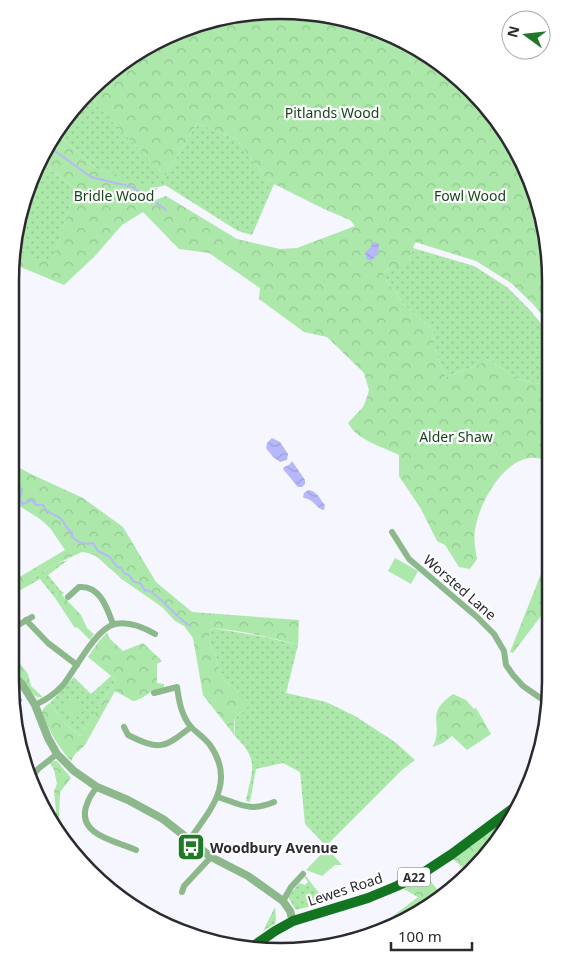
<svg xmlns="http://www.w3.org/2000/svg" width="561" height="962" font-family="'Noto Sans',sans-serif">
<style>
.grass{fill:url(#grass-dots)}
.forest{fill:url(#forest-crowns)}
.green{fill:#ace8aa}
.water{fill:url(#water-waves)}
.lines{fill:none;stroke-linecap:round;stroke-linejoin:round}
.stream{stroke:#b7b8fb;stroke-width:2}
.minor{stroke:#8cb88b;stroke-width:6}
.tertiary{stroke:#8cb88b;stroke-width:8}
.trunk{stroke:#147520;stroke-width:10}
.labels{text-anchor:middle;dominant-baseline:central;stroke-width:4.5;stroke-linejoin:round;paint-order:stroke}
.shield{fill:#fff;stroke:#6a6a6d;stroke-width:1}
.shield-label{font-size:12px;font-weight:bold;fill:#2a2a2f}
.park-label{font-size:14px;fill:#17461a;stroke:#fff}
.street-label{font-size:14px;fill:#2a2a2f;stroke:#fff}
.poi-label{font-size:14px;font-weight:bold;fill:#2a2a2f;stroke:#fff;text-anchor:start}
.rim{fill:none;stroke:#2a2a2f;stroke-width:2.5}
</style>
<defs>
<pattern id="grass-dots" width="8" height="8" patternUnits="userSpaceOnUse" patternTransform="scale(1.25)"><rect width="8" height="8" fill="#ace8aa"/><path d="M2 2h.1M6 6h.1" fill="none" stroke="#94c793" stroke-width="1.8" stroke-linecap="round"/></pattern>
<pattern id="forest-crowns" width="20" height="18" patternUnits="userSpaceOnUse" patternTransform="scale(1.25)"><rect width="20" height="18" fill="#ace8aa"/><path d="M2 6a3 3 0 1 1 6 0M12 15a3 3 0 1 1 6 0" fill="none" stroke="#94c793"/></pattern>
<pattern id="water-waves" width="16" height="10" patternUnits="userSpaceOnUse" patternTransform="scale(1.25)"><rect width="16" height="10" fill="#b7b8fb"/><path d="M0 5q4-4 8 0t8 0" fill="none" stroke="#9e9ed7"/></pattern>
</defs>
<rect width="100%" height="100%" fill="#f5f6fe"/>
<g class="grass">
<path d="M 89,97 L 165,176 L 197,123 L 236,139 L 262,174 L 274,184 L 252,235 L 238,231 L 165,185 C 143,195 120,170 98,170 L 55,132 Z"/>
<path d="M 40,162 L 76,189 L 51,264 L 13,250 L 24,193 Z"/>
<path d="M 413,248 L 474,266 L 507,287 L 529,309 L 550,334 L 550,383 L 540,384 L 521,380 L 487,359 L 480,364 L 446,377 L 436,354 L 432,329 L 404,305 L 393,288 L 389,285 L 383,273 C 391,267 400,265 409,261 Z"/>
<path d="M 68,560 L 48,575 L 60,590 L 55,598 L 40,579 L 10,596 L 10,592 L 16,588 L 58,563 Z"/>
<path d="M 213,628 L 265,637 L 298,645 L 286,693 L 326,702 L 355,716 L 395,742 L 415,760 L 402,770 L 326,846 L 305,824 L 300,772 L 283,763 L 256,769 L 250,802 L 246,801 C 252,769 260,761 235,736 C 236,725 230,717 243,712 L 243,695 L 225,681 L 218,667 L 216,657 L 209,641 L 210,631 Z"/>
<path d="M 111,676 L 116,680 L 80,736 L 64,723 L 50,703 L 74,677 L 91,694 Z"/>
<path d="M 305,875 L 326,902 L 296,910 L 288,897 L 299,883 L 305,885 L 308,882 L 304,876 Z"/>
<path d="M 275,907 L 276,919 L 275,924 L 263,931 Z"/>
</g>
<g class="forest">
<path d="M 228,15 L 334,15 L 431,56 L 484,102 L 515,145 L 537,194 L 550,263 L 550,325 L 533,304 L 511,283 L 476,261 L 415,242 L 409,261 C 401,267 391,266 383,273 L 389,285 L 393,288 L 404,305 L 432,329 L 436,354 L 446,377 L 480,364 L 487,359 L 521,380 L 540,384 L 550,383 L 550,463 C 515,441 482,495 476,525 C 473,536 475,548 477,559 L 470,569 L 459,567 L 445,545 L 437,541 L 421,509 L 399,476 L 399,455 C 381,446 357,440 348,423 L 363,407 L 366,400 L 369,390 L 364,373 L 327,337 L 304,332 L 259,299 L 260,288 L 209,253 L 179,249 L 143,212 L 122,225 L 94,257 L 64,285 L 11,263 L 13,250 L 51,263 L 76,189 L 40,162 L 55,132 L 98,170 C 119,170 137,187 158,188 L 146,198 L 149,204 L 152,201 L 166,196 L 237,239 L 280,249 L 297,248 L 355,226 L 350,220 L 324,209 L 274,184 L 262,174 L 236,139 L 197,123 L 165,176 L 89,97 L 130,55 Z"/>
<path d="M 10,463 L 33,475 L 83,498 L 123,527 L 156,582 L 192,612 L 299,620 L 298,645 C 270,637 242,631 213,628 L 210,631 L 209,641 L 216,657 L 218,667 L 225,681 L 243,695 L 249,706 C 245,712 235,713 234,722 C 233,726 235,731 235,736 L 203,695 L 193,638 L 184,626 L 175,621 L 162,607 L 123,580 L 96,556 L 88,553 L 82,552 L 58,563 L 10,592 L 11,582 L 65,550 L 50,528 L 40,519 L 10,500 Z"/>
<path d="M 550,551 L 550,604 L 513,653 L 510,652 Z"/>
<path d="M 60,590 L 64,593 L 62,595 L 81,615 L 87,628 L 94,634 L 90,640 L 77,627 L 75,628 L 55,598 Z"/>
<path d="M 107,633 L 110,639 L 123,651 L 143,643 L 162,661 L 157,664 L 157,683 L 164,684 L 164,689 C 146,690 148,698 133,701 L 115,691 L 85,745 L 75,754 L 71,761 C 58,747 50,732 42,713 C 43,708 45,706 50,703 L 64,723 L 80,736 L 116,680 L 88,657 L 99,641 Z"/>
<path d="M 10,653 L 16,658 L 28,674 L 31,686 L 43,697 L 37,697 L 34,695 L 10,666 Z"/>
<path d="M 453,694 L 466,700 L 474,709 L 476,708 L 491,734 L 467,750 L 452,736 L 443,743 L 433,747 C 445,722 423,715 453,694 Z"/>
<path d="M 54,761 L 57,761 L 71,778 L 60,792 L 59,820 L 57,829 L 53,823 L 56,811 L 54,791 L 57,784 L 54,770 L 50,763 Z"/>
<path d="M 513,815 L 505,832 L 468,872 L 453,859 Z"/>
<path d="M 425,874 L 440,893 L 444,891 L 449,892 L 445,896 L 425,907 L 418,897 L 400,887 Z"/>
</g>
<g class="green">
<path d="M 395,558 L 418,571 L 411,584 L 388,571 Z"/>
<path d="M 71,697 L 84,710 L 74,720 L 60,706 Z"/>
<path d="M 327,848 L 342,865 L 335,865 L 322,876 L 306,870 Z"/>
<path d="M 86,866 L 103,875 L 147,913 L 116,896 Z"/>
<path d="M 418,897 L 425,907 L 397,922 L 393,916 Z"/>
</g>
<g class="water">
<path d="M 376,242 L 379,244 L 378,254 L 371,261 C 366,260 366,257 365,252 L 368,250 L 373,243 Z"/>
<path d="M 272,438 L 280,442 L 288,454 L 287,460 L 280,462 L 273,457 L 266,448 L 267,443 Z"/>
<path d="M 292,461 L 305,480 L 305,484 L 302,487 L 298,487 L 283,469 L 284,467 L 289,465 Z"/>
<path d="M 308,490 C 316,490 320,499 325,505 L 324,510 C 316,509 314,499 304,498 L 303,497 L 304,493 Z"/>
</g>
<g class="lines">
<g class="stream">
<path d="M 48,146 L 91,177 L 132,187 L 147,196 L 166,210"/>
<path d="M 10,487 L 22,491 L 19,500 L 23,504 L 31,500 L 36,505 L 43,505 C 47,515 56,513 62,520 C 65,524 67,529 72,533 L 72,537 C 77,542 85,545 93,543 L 98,551 L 110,557 L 117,567 L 121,568 L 125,574 L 129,575 L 134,582 L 140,583 L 145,591 L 148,590 C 164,599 174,616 190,626"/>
</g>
<g class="minor">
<path d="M 392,532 L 409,559 L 477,617 L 494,634 L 504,651 L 506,665 L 513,675 L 523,686 L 549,704"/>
<path d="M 10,545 L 14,539 L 10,532"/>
<path d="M 68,597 L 79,587 C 100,585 107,608 113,624"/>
<path d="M 26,620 L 48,643 L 77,665"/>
<path d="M 20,624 L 32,617"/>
<path d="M 154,693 L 177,687 C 179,701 181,715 191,727 C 197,733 205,738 210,745 C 236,782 211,809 190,839"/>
<path d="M 14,704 L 19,700"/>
<path d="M 35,705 C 46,700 55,694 63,685 C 75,670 96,628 115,624 C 129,621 143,627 155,634"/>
<path d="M 124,727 L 128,735 C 160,751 164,748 191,727"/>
<path d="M 30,780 L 38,769 L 57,754"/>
<path d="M 97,787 C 93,792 89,798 87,804 C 75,835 116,841 136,850"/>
<path d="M 218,797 C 242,805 250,812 274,802"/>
<path d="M 182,892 L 184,886 L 211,857"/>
<path d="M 283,901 L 291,887 L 303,874"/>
</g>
<path class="tertiary" d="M 10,673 L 22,684 L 35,705 L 48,738 L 57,754 L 74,771 L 97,787 L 128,800 L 163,819 L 211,857 L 248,876 L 283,901 L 290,911 L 293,921"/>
<path class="trunk" d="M 252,947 L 275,931 L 293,921 L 368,898 L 397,886 L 423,873 L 452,854 L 519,804"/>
</g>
<defs>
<g id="bus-square" transform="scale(1.4375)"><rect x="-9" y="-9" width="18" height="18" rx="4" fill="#1f7927" stroke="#fff"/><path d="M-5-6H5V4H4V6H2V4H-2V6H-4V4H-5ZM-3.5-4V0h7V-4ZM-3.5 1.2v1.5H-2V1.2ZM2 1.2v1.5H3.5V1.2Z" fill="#fff"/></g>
</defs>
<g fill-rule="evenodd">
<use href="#bus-square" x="191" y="847"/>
</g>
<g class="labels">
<rect class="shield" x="398" y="867.5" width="32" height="19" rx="4"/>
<g class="shield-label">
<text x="414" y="877">A22</text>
</g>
<g class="park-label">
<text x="332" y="112">Pitlands Wood</text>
<text x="114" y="195">Bridle Wood</text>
<text x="470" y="195">Fowl Wood</text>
<text x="456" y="436">Alder Shaw</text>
</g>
<g class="street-label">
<text transform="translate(460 587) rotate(41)">Worsted Lane</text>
<text transform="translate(345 889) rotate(-18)">Lewes Road</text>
</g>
<g class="poi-label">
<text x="210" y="847">Woodbury Avenue</text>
</g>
</g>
<path d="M0 0H561V962H0ZM280 19H281A261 261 0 0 1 542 280V682A261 261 0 0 1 281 943H280A261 261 0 0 1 19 682V280A261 261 0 0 1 280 19Z" fill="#fff" fill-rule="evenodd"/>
<path class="rim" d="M280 19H281A261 261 0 0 1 542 280V682A261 261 0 0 1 281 943H280A261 261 0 0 1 19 682V280A261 261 0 0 1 280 19Z"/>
<g transform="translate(526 35) rotate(285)"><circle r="24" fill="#ffffff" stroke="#aaaaac"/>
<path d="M0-4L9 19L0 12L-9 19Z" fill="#1f7927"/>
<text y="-8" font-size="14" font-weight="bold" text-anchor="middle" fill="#2a2a2f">N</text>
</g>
<path d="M391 942v8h81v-8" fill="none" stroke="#2a2a2f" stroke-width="2.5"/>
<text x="398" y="942" font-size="15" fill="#2a2a2f" stroke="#ffffff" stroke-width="4" paint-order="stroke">100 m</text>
</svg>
